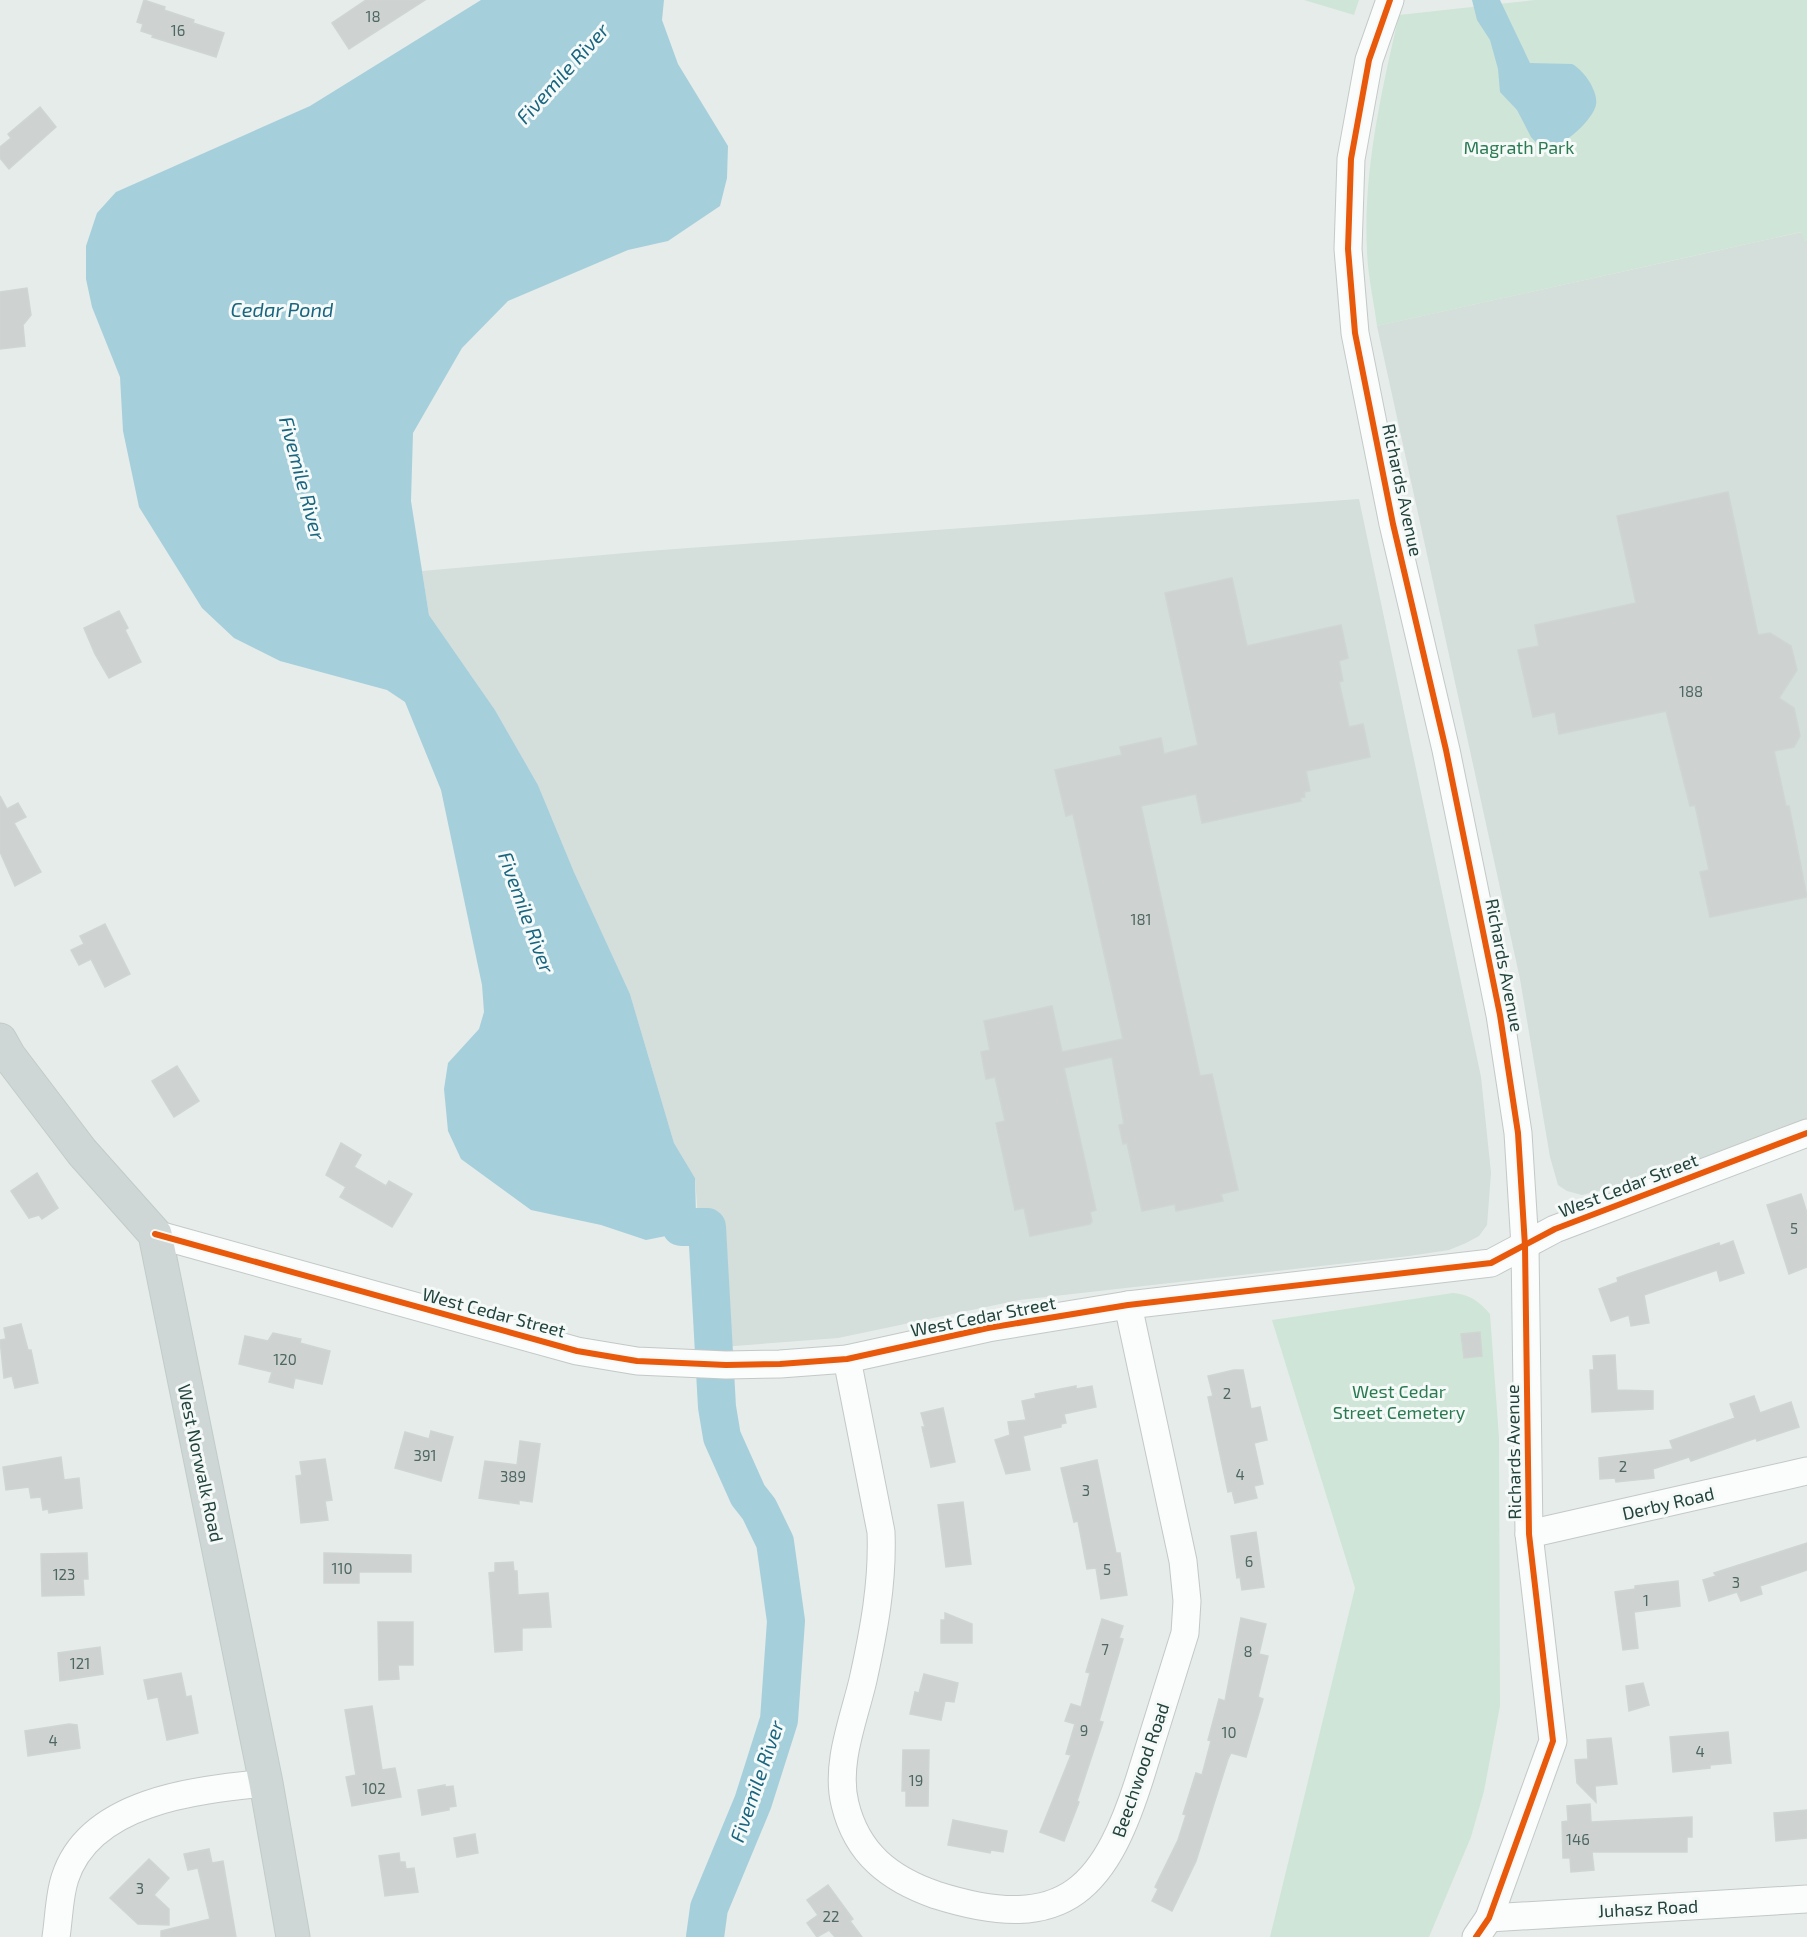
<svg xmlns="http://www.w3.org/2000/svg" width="1807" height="1937" font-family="'Exo 2',sans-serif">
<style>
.built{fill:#d4deda}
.green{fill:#cfe5d8}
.water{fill:#a6cfdc}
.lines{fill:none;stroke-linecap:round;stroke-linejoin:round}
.river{stroke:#a6cfdc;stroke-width:38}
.building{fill:#ced3d1;stroke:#cfd5d3;stroke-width:1.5}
.minor-casing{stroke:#c3c9c7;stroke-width:29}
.major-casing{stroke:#c2cbc9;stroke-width:35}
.minor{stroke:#fbfcfc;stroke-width:27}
.major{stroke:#ced7d5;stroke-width:33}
.cycleway-casing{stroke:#f5faf8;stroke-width:10}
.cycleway{stroke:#e8590c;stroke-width:6}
.labels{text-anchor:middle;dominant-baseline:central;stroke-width:6;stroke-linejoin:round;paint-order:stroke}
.number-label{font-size:15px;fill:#4e6762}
.park-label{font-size:18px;fill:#2a7b52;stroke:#f5faf8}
.street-label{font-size:18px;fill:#22423c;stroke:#f5faf8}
.water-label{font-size:20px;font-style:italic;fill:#186581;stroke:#f5faf8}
</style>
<rect width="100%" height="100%" fill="#e6ecea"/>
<g class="built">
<path d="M 1802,232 L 1805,241 L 1807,241 L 1807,1124 L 1674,1172 L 1582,1195 L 1567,1191 L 1558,1185 L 1550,1157 L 1520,979 L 1377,326 Z"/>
<path d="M 1359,499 L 1481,1077 L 1491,1173 L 1487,1225 L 1479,1236 L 1466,1243 L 1449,1250 L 1409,1256 L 1019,1300 L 838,1338 L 708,1348 L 695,1178 L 674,1143 L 630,994 L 574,872 L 538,785 L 495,710 L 429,615 L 422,571 L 648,551 Z"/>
</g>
<g class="green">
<path d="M 1304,0 L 1359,0 L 1354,15 Z"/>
<path d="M 1535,0 L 1807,0 L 1807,241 L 1805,242 L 1801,232 L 1377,326 C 1374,302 1368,277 1367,252 C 1363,172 1381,93 1399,15 Z"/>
<path d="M 1453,1293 C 1469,1294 1479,1301 1490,1314 L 1499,1438 L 1500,1706 L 1484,1791 L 1471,1837 L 1429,1937 L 1270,1937 L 1355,1588 L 1272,1320 Z"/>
</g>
<g class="water">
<path d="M 481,0 L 664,0 L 662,20 L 678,64 L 728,146 L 727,178 L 720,206 L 668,241 L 628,250 L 508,301 L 462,348 L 413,433 L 411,501 L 429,615 L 495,710 L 538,785 L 574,872 L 630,994 L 674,1143 L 695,1178 L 696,1215 L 666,1236 L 646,1240 L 601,1225 L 531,1210 L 461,1159 L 448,1131 L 444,1089 L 448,1063 L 479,1029 L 484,1012 L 482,985 L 441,790 L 405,702 L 387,690 L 280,661 L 234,638 L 202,608 L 139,507 L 123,431 L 120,377 L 92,307 L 86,279 L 86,246 L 97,213 L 116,192 L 310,106 Z"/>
<path d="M 1472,0 L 1500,0 L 1530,63 L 1572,64 C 1584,70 1601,94 1595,108 C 1589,124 1559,150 1542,149 L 1531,137 L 1517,110 L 1500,92 L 1498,69 L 1490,40 L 1477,20 Z"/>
</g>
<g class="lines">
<path class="river" d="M 681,1227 L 707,1227 L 717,1407 L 722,1437 L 748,1495 L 759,1509 L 775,1542 L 786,1621 L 779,1720 L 753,1802 L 709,1908 L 705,1937"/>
</g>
<g class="building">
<path d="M 144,0 L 165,7 L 164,10 L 194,20 L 193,23 L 224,33 L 216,57 L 152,37 L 153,35 L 141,31 L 143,24 L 137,22 Z"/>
<path d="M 366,0 L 425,0 L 349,49 L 332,23 Z"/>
<path d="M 40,107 L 56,127 L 9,169 L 0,158 L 0,147 L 11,138 L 8,134 Z"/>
<path d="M 27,288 L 31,315 L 23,325 L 25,346 L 0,349 L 0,292 Z"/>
<path d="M 1728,492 L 1758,635 L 1770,633 L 1791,646 L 1797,670 L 1779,698 L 1794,708 L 1800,736 L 1794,747 L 1774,751 L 1786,806 L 1789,806 L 1807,897 L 1710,917 L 1700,872 L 1709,870 L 1695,805 L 1690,806 L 1666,711 L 1559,734 L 1555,712 L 1533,717 L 1518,650 L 1539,646 L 1535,625 L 1636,603 L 1617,516 Z"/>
<path d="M 1232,578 L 1247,646 L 1341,625 L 1348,658 L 1339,661 L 1343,681 L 1339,682 L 1349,727 L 1363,724 L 1370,757 L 1306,771 L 1310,791 L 1304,792 L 1305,797 L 1300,798 L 1301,801 L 1202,823 L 1196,794 L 1141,806 L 1200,1076 L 1212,1074 L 1238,1190 L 1221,1194 L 1223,1201 L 1176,1211 L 1175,1204 L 1142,1211 L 1127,1143 L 1123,1144 L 1119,1125 L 1124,1124 L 1112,1057 L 1064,1068 L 1096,1210 L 1090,1212 L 1092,1221 L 1090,1224 L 1030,1236 L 1024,1208 L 1015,1210 L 996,1123 L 1005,1121 L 995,1077 L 986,1079 L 981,1052 L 990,1050 L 984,1021 L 1052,1006 L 1062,1052 L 1123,1039 L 1073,814 L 1066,816 L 1055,770 L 1122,755 L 1120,747 L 1161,738 L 1164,754 L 1198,745 L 1165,593 Z"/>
<path d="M 119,611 L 128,628 L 125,630 L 141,662 L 109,678 L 95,654 L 84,628 Z"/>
<path d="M 0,796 L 7,809 L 18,803 L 26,817 L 14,823 L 41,872 L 15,886 L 0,852 Z"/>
<path d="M 105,924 L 130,974 L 105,987 L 91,959 L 79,965 L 71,950 L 84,944 L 80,936 Z"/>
<path d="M 177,1066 L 199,1101 L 174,1117 L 152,1081 Z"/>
<path d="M 341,1143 L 361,1155 L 354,1167 L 386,1186 L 389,1181 L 412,1194 L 392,1227 L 340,1197 L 346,1187 L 326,1175 Z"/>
<path d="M 37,1173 L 58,1208 L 42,1219 L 39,1215 L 29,1218 L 11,1191 Z"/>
<path d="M 1801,1194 L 1807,1213 L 1807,1267 L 1789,1274 L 1767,1205 Z"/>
<path d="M 1733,1241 L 1744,1273 L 1720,1281 L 1717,1270 L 1644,1295 L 1649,1323 L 1631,1326 L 1629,1315 L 1611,1321 L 1599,1289 L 1618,1282 L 1617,1278 L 1628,1274 L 1719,1243 L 1720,1246 Z"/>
<path d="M 21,1324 L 28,1350 L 31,1350 L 38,1383 L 15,1388 L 12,1376 L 4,1378 L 0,1340 L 6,1339 L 4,1328 Z"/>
<path d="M 1480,1332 L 1482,1356 L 1464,1358 L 1461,1334 Z"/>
<path d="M 273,1333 L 301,1339 L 300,1343 L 330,1351 L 322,1384 L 295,1378 L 293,1388 L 269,1382 L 272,1372 L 239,1364 L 245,1336 L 268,1341 Z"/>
<path d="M 1615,1355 L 1617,1390 L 1653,1391 L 1653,1409 L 1592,1412 L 1590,1370 L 1594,1370 L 1593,1356 Z"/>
<path d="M 1234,1370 L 1243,1370 L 1251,1409 L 1260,1407 L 1267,1440 L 1254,1443 L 1263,1484 L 1254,1486 L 1257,1498 L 1235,1503 L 1232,1491 L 1228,1492 L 1219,1450 L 1208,1397 L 1213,1396 L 1208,1376 Z"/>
<path d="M 1076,1386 L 1076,1389 L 1092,1386 L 1096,1407 L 1064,1414 L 1066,1423 L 1061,1424 L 1061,1427 L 1023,1436 L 1030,1470 L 1006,1474 L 995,1440 L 1010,1435 L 1008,1422 L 1026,1420 L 1022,1401 L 1036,1398 L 1035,1394 Z"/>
<path d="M 1754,1396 L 1760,1413 L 1791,1402 L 1799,1427 L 1757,1441 L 1756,1438 L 1691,1461 L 1689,1457 L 1653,1469 L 1654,1478 L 1616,1482 L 1615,1478 L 1600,1479 L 1599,1458 L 1673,1449 L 1670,1441 L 1735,1418 L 1730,1404 Z"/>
<path d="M 943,1408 L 955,1462 L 931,1467 L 922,1427 L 925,1427 L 921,1413 Z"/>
<path d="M 431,1431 L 453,1437 L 441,1481 L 395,1468 L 405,1432 L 429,1439 Z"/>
<path d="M 520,1441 L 540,1444 L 532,1502 L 519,1500 L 519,1504 L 479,1498 L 485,1461 L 517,1465 Z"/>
<path d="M 61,1457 L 64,1480 L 79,1478 L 82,1508 L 49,1513 L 48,1509 L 43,1510 L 41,1497 L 31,1498 L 29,1487 L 6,1490 L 3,1467 Z"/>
<path d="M 325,1459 L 332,1500 L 325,1501 L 328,1520 L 301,1523 L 296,1476 L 302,1475 L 300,1462 Z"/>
<path d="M 1097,1460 L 1116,1553 L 1120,1553 L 1127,1595 L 1101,1599 L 1096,1568 L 1087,1569 L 1078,1521 L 1074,1522 L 1061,1468 Z"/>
<path d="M 963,1502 L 971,1564 L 946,1567 L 938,1505 Z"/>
<path d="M 1256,1532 L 1264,1587 L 1242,1590 L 1240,1577 L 1237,1578 L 1231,1536 Z"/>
<path d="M 1807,1543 L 1807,1570 L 1760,1586 L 1762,1594 L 1741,1601 L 1737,1592 L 1709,1601 L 1703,1580 L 1716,1576 L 1714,1573 Z"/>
<path d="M 87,1553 L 88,1579 L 83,1579 L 84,1595 L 42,1596 L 41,1554 Z"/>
<path d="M 324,1553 L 411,1555 L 411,1572 L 359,1572 L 359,1583 L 324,1583 Z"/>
<path d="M 513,1562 L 514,1571 L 517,1571 L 518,1595 L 548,1593 L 551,1627 L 522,1628 L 522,1650 L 495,1652 L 489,1573 L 495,1572 L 495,1563 Z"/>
<path d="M 1678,1581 L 1680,1606 L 1634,1612 L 1638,1648 L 1623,1650 L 1615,1592 L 1635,1589 L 1635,1586 Z"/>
<path d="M 945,1613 L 972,1624 L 972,1643 L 941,1643 L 941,1620 L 945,1620 Z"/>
<path d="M 1241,1618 L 1266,1624 L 1259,1654 L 1268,1656 L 1258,1697 L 1263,1699 L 1246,1757 L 1231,1753 L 1228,1759 L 1196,1861 L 1172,1911 L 1152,1901 L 1158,1889 L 1155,1887 L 1178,1840 L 1186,1815 L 1183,1814 L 1196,1773 L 1202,1775 L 1211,1741 L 1208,1740 L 1219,1699 L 1225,1701 Z"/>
<path d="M 1102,1619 L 1123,1626 L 1119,1638 L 1123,1639 L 1099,1721 L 1103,1722 L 1077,1801 L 1079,1802 L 1064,1841 L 1040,1832 L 1071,1755 L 1066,1754 L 1075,1724 L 1065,1721 L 1071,1704 L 1081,1707 L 1090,1673 L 1086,1672 Z"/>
<path d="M 378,1622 L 413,1622 L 413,1665 L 398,1665 L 399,1679 L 379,1680 Z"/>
<path d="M 100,1647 L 103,1674 L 60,1681 L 58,1653 Z"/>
<path d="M 181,1673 L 186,1697 L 191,1696 L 198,1733 L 167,1740 L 158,1697 L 148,1699 L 144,1680 Z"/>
<path d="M 924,1674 L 958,1683 L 954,1702 L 945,1701 L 941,1720 L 910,1714 L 915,1692 L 919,1693 Z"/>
<path d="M 1643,1683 L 1649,1705 L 1629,1711 L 1626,1686 Z"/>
<path d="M 372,1706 L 382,1770 L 395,1768 L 401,1797 L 352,1806 L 346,1777 L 356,1775 L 345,1710 Z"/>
<path d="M 69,1724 L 77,1725 L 80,1748 L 28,1756 L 25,1731 Z"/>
<path d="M 1728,1732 L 1731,1763 L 1710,1765 L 1710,1768 L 1673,1772 L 1670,1737 Z"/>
<path d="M 1611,1738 L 1617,1784 L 1595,1786 L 1596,1802 L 1577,1783 L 1575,1760 L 1588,1759 L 1587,1740 Z"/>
<path d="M 903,1750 L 929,1750 L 928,1806 L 906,1806 L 906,1791 L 902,1791 Z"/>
<path d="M 445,1785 L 445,1787 L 453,1786 L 456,1806 L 449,1807 L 449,1810 L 422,1815 L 418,1790 Z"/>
<path d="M 1590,1804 L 1591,1822 L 1692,1817 L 1692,1837 L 1687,1837 L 1687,1852 L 1592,1852 L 1594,1870 L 1571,1872 L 1570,1858 L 1563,1858 L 1562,1822 L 1568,1821 L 1567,1806 Z"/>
<path d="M 1807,1810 L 1807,1838 L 1776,1841 L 1774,1813 Z"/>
<path d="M 953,1820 L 1007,1831 L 1003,1852 L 991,1850 L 990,1853 L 948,1845 Z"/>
<path d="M 475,1834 L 478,1853 L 457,1857 L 454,1838 Z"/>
<path d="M 209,1849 L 212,1863 L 223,1861 L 236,1937 L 161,1937 L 161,1931 L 210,1919 L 198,1868 L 188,1870 L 184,1854 Z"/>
<path d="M 399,1853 L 400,1862 L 405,1862 L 406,1869 L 414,1868 L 418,1892 L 385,1896 L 379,1856 Z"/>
<path d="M 149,1859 L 169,1878 L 154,1895 L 169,1909 L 169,1925 L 138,1924 L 110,1898 Z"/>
<path d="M 828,1885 L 853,1919 L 850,1921 L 862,1937 L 835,1937 L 829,1930 L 817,1937 L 807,1923 L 818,1915 L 807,1900 Z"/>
</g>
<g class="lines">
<g class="minor-casing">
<g id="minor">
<path d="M 1390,0 L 1369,60 L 1351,159 L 1348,249 L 1355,333 L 1393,524 L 1446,750 L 1500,1015 L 1518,1133 L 1525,1246 L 1529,1534 L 1553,1741 L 1489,1918 L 1476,1937"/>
<path d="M 155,1234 L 577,1351 L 637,1361 L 726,1365 L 780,1364 L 847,1359 L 988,1328 L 1128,1305 L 1491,1263 L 1555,1229 L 1807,1133"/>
<path d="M 847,1359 L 881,1532 C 883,1582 874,1630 863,1680 C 854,1719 835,1764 845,1804 C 857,1854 890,1879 936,1895 C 1068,1937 1107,1886 1143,1768 C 1157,1723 1171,1678 1185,1633 L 1187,1601 L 1183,1561 L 1128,1305"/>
<path d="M 1529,1534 L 1807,1471"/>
<path d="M 1489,1918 L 1807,1899"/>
<path d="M 56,1937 C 59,1918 59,1896 65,1878 C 90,1800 198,1790 266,1783"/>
</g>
</g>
<g class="major-casing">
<path id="major" d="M 0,1040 L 9,1056 L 82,1152 L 155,1234 L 266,1783 L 293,1937"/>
</g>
<use href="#minor" class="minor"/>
<use href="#major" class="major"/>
<g class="cycleway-casing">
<g id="cycleway">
<path d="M 1390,0 L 1369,60 L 1351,159 L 1348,249 L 1355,333 L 1393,524 L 1446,750 L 1500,1015 L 1518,1133 L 1525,1246 L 1529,1534 L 1553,1741 L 1489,1918 L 1476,1937"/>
<path d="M 155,1234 L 577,1351 L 637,1361 L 726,1365 L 780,1364 L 847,1359 L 988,1328 L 1128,1305 L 1491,1263 L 1555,1229 L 1807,1133"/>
</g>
</g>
<use href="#cycleway" class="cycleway"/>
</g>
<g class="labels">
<g class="number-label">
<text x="373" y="16">18</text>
<text x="178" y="30">16</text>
<text x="1691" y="691">188</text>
<text x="1141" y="919">181</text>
<text x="1794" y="1228">5</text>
<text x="285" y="1359">120</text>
<text x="1227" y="1393">2</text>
<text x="425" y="1455">391</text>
<text x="1623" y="1466">2</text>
<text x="1240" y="1474">4</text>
<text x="513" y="1476">389</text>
<text x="1086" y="1490">3</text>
<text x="1249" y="1561">6</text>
<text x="342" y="1568">110</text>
<text x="1107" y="1569">5</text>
<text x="64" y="1574">123</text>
<text x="1736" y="1582">3</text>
<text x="1646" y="1600">1</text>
<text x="1105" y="1649">7</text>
<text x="1248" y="1651">8</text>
<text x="80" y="1663">121</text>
<text x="1084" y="1730">9</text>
<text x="1229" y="1732">10</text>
<text x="53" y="1740">4</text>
<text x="1700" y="1751">4</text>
<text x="916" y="1780">19</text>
<text x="374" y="1788">102</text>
<text x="1578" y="1839">146</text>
<text x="140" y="1888">3</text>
<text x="831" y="1916">22</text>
</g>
<g class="park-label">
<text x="1519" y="147">Magrath Park</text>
<text x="1399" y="1391">West Cedar<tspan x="1399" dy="21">Street Cemetery</tspan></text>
</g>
<g class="street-label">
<text transform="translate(1403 490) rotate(78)">Richards Avenue</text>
<text transform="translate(1505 965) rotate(79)">Richards Avenue</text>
<text transform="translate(1628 1185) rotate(-21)">West Cedar Street</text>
<text transform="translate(494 1312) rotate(15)">West Cedar Street</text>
<text transform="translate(983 1316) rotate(-11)">West Cedar Street</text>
<text transform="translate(1513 1452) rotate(-91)">Richards Avenue</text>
<text transform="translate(201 1463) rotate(78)">West Norwalk Road</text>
<text transform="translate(1668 1503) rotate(-13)">Derby Road</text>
<text transform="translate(1140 1770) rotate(-71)">Beechwood Road</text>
<text transform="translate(1648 1908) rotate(-3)">Juhasz Road</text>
</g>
<g class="water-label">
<text transform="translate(562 73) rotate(-48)">Fivemile River</text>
<text x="282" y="309">Cedar Pond</text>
<text transform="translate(303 478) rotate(75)">Fivemile River</text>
<text transform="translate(527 912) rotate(70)">Fivemile River</text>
<text transform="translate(756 1781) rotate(-71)">Fivemile River</text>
</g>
</g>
</svg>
